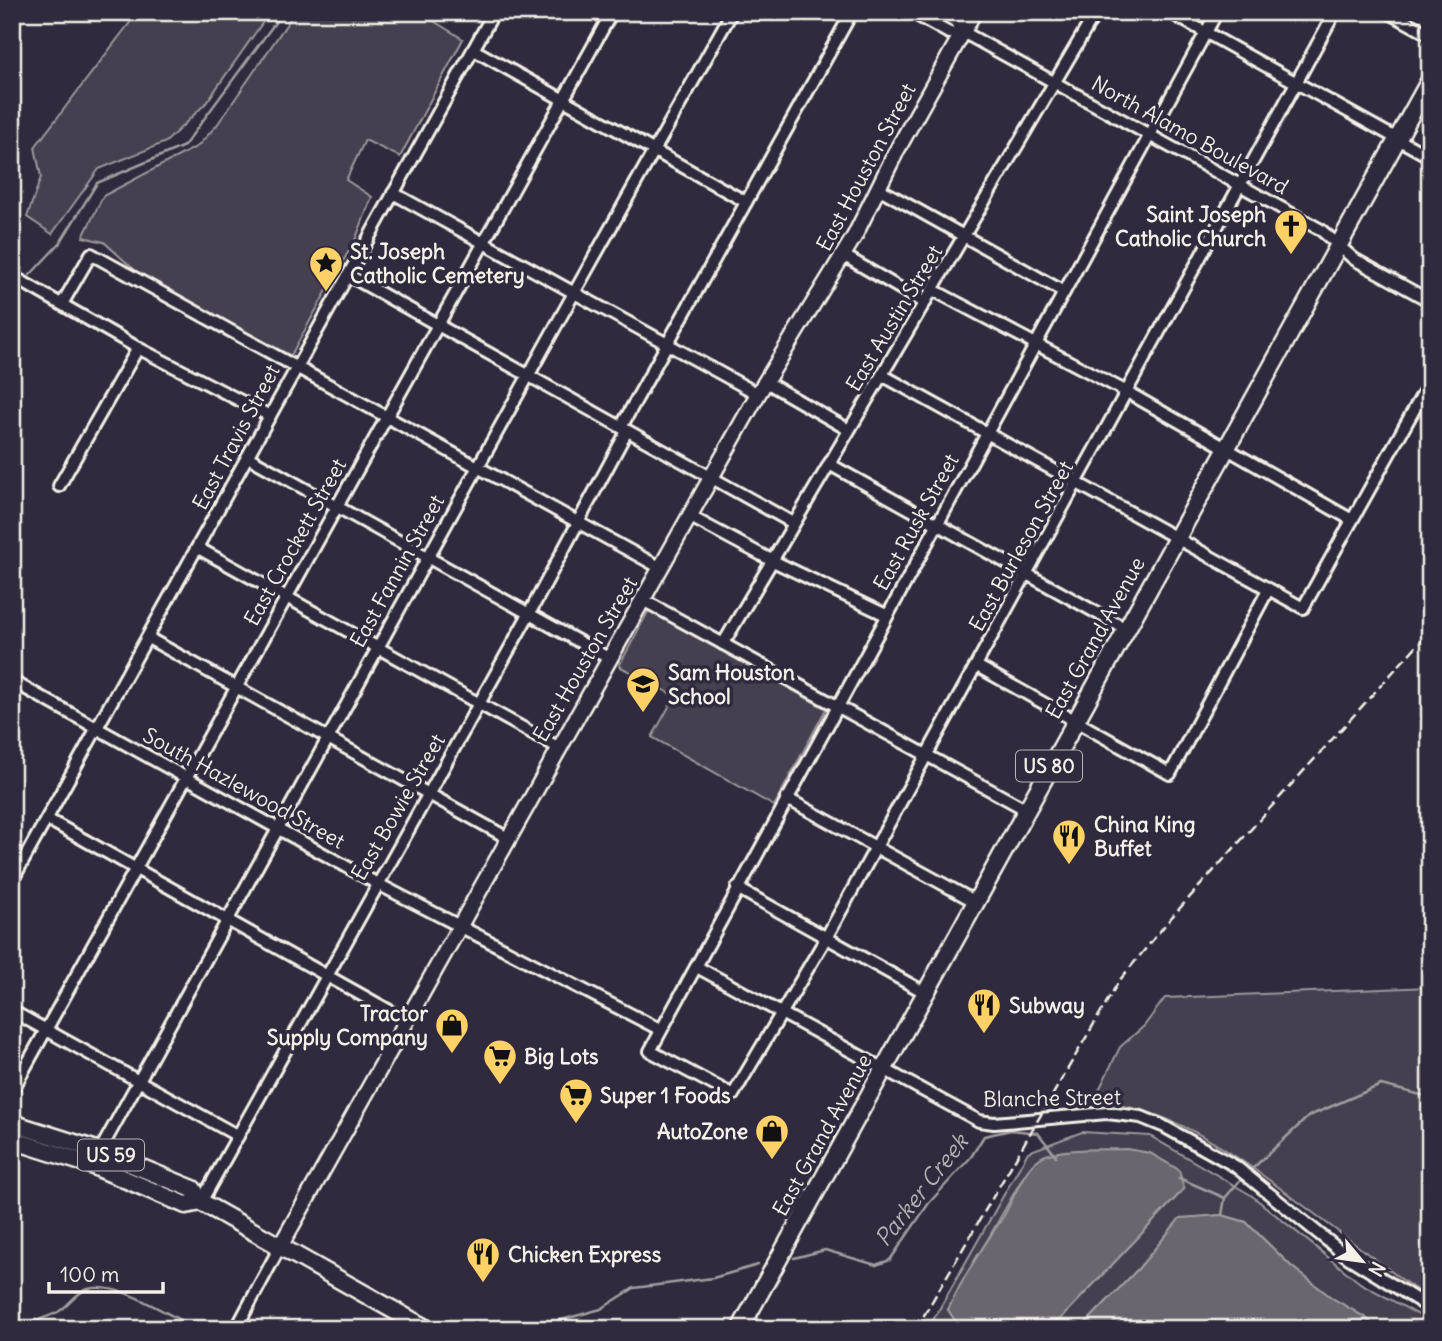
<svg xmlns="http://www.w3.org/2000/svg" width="1442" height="1341" font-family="Delius,sans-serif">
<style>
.green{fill:#454050;stroke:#9c989c;stroke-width:2}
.water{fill:#6a6670;stroke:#a19ea0;stroke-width:2}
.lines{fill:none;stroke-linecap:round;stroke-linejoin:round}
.stream{stroke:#a19ea0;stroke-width:2.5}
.minor-casing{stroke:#f4f1e8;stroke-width:16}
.major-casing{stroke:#f4f1e8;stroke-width:19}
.highway-casing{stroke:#f4f1e8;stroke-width:21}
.minor{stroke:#2f2a3d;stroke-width:10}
.major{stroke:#2f2a3d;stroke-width:14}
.highway{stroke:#2f2a3d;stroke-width:16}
.rail{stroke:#f4f1e8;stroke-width:2.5;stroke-dasharray:10 5;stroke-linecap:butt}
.labels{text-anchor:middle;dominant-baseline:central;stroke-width:7;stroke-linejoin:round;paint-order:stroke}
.shield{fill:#2f2a3d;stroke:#b9b5b5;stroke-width:2}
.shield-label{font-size:19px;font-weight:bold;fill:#f4f1e8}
.street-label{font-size:21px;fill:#f4f1e8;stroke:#2f2a3d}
.poi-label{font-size:21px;font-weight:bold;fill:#f4f1e8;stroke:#2f2a3d;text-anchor:start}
.water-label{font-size:23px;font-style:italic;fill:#b6b2b2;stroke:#2f2a3d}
</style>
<rect width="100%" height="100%" fill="#2f2a3d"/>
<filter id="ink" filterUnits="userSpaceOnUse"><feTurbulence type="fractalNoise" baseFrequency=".0143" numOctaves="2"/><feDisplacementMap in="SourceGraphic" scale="14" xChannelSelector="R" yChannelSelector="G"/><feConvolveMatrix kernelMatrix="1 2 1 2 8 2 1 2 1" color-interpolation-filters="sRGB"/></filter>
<g filter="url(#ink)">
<g class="green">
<path d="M 138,12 L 215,12 L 221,18 L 225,12 L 270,12 L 206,103 L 166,142 L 99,169 L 52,234 L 27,217 L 41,177 L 35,147 Z"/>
<path d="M 295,12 L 419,12 L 463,39 L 400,157 L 365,140 L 346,180 L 372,197 L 356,238 L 290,357 L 140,275 L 104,242 L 83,237 L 103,196 L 198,146 L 217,125 Z"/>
<path d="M 649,610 L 826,709 L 774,806 L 652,737 L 675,696 L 619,666 Z"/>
<path d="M 1430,987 L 1430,1297 L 1412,1287 C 1375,1259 1337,1231 1300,1203 C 1238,1157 1173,1106 1093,1102 L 1120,1047 L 1144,1026 L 1165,998 Z"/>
<path d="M 1082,1132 L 1150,1136 L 1251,1195 L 1360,1283 L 1430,1321 L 1430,1329 L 1376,1329 L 1366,1318 L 1332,1298 L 1291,1266 L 1246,1222 L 1222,1215 L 1180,1219 L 1139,1268 L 1080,1329 L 1051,1329 L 1184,1189 L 1022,1179 L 948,1310 L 961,1329 L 928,1329 L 1028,1152 Z"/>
</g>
<g class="water">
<path d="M 1126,1149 L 1150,1153 L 1179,1170 L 1184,1189 L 1051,1329 L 961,1329 L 948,1310 C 963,1276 983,1247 1003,1217 C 1015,1198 1021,1171 1040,1158 C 1056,1147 1106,1150 1126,1149 Z"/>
<path d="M 1222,1215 L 1246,1222 L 1291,1266 L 1332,1298 L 1366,1318 L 1376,1329 L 1080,1329 L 1139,1268 L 1180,1218 Z"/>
</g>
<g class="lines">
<g class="stream">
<path d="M 30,275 L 60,243 L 97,183 L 184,146 L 283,12"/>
<path d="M 12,295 L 17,289"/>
<path d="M 1251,1170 L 1309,1116 L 1381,1085 L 1425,1096 L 1430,1093"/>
<path d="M 1179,1178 L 1225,1198 L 1242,1178"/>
<path d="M 1222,1215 L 1225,1198"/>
<path d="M 794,1258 L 825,1250 L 876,1265 L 890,1260 L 929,1203 L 971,1157 L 984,1136 L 1011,1130 L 1038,1133 L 1056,1156"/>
<path d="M 536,1327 L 601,1309 L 634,1288 L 713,1278 L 758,1265"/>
<path d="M 13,1329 C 27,1323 44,1319 58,1312 C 69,1306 76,1292 88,1289 C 122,1281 169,1317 198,1329"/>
<path d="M 506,1329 L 519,1328"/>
</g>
<g class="minor-casing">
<g id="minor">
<path d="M 911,12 L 949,33 L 963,32"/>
<path d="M 939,12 L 955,21 L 963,32 L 1321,230 L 1354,259 L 1430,301"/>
<path d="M 1169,12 L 1430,157"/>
<path d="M 1217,12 L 650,1051 L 733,1095 L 826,938 L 1335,12"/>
<path d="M 1388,12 L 1430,35"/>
<path d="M 474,50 L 746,202"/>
<path d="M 878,188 L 1064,292"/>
<path d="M 393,193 L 758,394"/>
<path d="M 843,255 L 925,303"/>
<path d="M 348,275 L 793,523"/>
<path d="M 12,276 L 138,348 L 270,416"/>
<path d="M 933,290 L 1127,392 L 1352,520"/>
<path d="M 62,304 L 91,254 L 661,568"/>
<path d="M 882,375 L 1303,608 L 1430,381"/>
<path d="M 766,382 L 849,430"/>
<path d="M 621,427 L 852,12"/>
<path d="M 248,457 L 610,659"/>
<path d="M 829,464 L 1124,628"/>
<path d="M 59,486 L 138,348"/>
<path d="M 689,516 L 771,560 L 886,615"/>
<path d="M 198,548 L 559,748"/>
<path d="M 643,600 L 1025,809"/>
<path d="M 148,638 L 508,838"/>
<path d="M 723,644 L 1096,12"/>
<path d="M 977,666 L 1170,774 L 1268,590"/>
<path d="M 12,681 L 376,883 L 661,1030"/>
<path d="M 786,798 L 974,901"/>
<path d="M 47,819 L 406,1020"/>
<path d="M 12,881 L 494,12"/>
<path d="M 737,888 L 924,992"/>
<path d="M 697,967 L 979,1121 L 994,1123 L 1107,1113 L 1141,1117 L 1163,1126 L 1235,1166 L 1349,1258 L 1430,1308"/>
<path d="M 12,1011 L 238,1136"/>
<path d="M 12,1091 L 612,12"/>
<path d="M 100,1151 L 574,293 L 732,12"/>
<path d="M 201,1202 L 529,614 L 627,431"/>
<path d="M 236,1329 L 281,1245"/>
</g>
</g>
<g class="major-casing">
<path id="major" d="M 281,1245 L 758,394 L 854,237 L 897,150 L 974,12"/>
</g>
<g class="highway-casing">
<g id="highway">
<path d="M 12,1123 L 100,1151 L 193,1189 L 201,1202 L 427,1329"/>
<path d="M 12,1140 L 91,1165 L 186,1205 L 201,1202"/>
<path d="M 740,1329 L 1430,80"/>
</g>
</g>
<use href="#minor" class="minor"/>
<use href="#major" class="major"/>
<use href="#highway" class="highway"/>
<path class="rail" d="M 916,1329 L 1119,981 L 1170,919 L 1430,631"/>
</g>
</g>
<defs>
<g id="church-pin" transform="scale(1.75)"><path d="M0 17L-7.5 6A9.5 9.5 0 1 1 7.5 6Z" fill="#ffd166" stroke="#2f2a3d"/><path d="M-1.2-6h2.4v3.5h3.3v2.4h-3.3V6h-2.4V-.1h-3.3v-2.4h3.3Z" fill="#111"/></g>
<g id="sight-pin" transform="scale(1.75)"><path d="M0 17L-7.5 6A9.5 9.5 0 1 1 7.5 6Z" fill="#ffd166" stroke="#2f2a3d"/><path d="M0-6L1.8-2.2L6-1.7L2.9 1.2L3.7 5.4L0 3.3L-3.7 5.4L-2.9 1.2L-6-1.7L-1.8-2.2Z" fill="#111"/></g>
<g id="school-pin" transform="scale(1.75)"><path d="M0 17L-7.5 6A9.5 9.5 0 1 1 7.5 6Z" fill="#ffd166" stroke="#2f2a3d"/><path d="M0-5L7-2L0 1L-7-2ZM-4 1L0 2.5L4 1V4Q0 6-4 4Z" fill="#111"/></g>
<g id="restaurant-pin" transform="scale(1.75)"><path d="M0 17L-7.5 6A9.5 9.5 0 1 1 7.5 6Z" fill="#ffd166" stroke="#2f2a3d"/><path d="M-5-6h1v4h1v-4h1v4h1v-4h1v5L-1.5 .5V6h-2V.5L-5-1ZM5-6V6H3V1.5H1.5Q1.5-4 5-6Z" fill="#111"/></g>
<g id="shop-pin" transform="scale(1.75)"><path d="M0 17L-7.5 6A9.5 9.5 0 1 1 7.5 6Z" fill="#ffd166" stroke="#2f2a3d"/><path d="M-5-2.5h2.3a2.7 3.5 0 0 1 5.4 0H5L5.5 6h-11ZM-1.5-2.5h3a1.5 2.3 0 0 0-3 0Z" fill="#111"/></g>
<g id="supermarket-pin" transform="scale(1.75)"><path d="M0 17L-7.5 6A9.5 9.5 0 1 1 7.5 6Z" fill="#ffd166" stroke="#2f2a3d"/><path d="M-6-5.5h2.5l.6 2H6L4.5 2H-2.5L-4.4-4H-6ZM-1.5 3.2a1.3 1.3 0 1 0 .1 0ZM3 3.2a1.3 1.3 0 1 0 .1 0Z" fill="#111"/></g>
</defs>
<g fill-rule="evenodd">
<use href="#church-pin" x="1291" y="226"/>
<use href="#sight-pin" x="326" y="263"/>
<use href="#school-pin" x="643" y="684"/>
<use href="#restaurant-pin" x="1069" y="836"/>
<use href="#restaurant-pin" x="984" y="1005"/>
<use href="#shop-pin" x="452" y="1025"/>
<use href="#supermarket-pin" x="500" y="1056"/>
<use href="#supermarket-pin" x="576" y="1095"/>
<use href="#shop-pin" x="772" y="1131"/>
<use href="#restaurant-pin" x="483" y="1254"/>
</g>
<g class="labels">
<g class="shield">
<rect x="1016" y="750.5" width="66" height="31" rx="5"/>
<rect x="78" y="1139.5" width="66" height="31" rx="5"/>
</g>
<g class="shield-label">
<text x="1049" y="766">US 80</text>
<text x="111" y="1155">US 59</text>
</g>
<g class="street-label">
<text transform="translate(1190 135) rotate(29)">North Alamo Boulevard</text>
<text transform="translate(866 167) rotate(-62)">East Houston Street</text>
<text transform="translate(894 318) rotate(-59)">East Austin Street</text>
<text transform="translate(236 437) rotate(-62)">East Travis Street</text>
<text transform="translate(916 522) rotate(-61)">East Rusk Street</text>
<text transform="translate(295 542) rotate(-61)">East Crockett Street</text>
<text transform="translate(1021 546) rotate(-61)">East Burleson Street</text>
<text transform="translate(397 571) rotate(-61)">East Fannin Street</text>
<text transform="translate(1095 638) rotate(-61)">East Grand Avenue</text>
<text transform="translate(585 659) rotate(-60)">East Houston Street</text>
<text transform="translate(244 788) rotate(29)">South Hazlewood Street</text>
<text transform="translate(398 807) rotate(-60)">East Bowie Street</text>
<text transform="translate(1052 1098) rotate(-1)">Blanche Street</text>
<text transform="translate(822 1135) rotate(-61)">East Grand Avenue</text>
</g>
<g class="poi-label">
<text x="1266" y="214" text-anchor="end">Saint Joseph<tspan x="1266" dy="24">Catholic Church</tspan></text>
<text x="350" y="251">St. Joseph<tspan x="350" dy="24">Catholic Cemetery</tspan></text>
<text x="668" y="672">Sam Houston<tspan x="668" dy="24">School</tspan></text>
<text x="1094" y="824">China King<tspan x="1094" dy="24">Buffet</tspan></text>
<text x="1009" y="1005">Subway</text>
<text x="428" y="1013" text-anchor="end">Tractor<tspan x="428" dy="24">Supply Company</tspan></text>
<text x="524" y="1056">Big Lots</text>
<text x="600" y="1095">Super 1 Foods</text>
<text x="748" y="1131" text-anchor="end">AutoZone</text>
<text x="508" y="1254">Chicken Express</text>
</g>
<g class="water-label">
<text transform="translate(921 1190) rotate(-52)">Parker Creek</text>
</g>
</g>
<rect width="1442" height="1341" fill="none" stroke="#2f2a3d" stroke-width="42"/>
<rect x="21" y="21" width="1400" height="1299" fill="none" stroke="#f4f1e8" stroke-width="2.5" filter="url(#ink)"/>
<g transform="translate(1362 1261) rotate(119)" stroke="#2f2a3d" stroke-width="5" paint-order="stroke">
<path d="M0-5L12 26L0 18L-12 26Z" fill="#f4f1e8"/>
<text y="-10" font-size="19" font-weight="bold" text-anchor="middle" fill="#f4f1e8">N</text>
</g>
<path d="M49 1282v10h114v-10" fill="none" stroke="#f4f1e8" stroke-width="3.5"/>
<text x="60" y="1282" font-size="21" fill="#f4f1e8" stroke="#2f2a3d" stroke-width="5" paint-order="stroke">100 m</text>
</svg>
